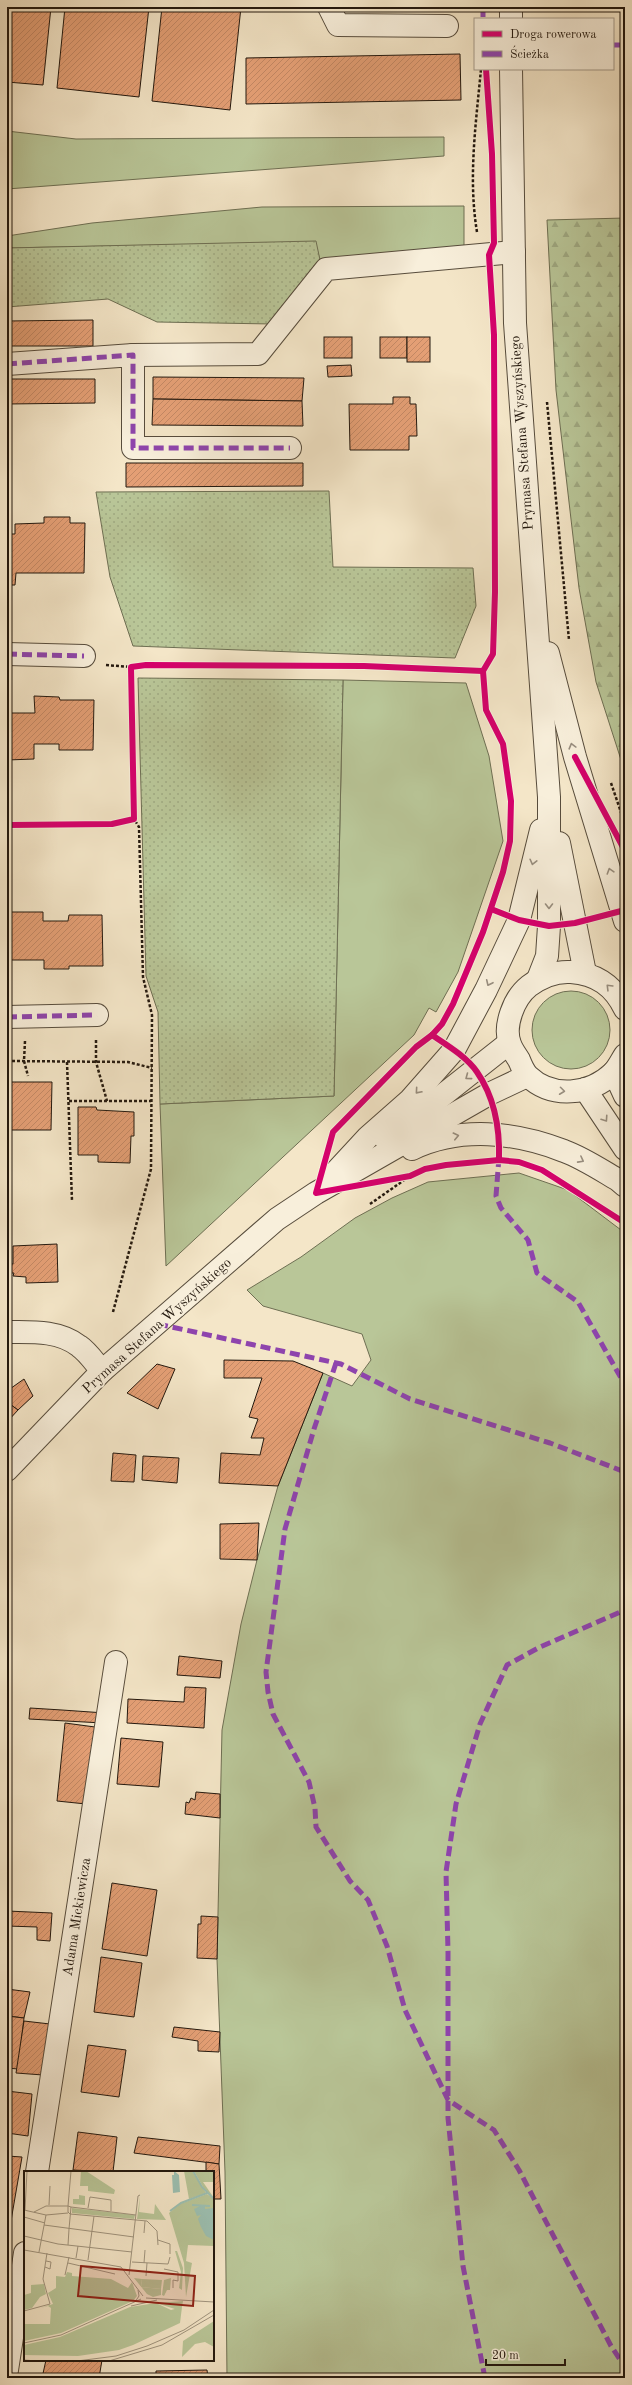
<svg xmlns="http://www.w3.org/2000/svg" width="632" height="2385" font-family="'Old Standard TT',serif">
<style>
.grass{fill:#b9c698;stroke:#6e6f53}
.forest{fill:url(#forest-firs);stroke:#6e6f53}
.garden{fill:url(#garden-dots);stroke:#6e6f53}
.building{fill:url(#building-hatch);stroke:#23180e}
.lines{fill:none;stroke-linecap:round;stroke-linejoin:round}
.minor-casing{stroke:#574c3c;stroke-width:24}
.path{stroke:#23180e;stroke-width:2.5;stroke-dasharray:3 2;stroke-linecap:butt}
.minor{stroke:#f8efdb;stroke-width:22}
.quiet{stroke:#8e44ad;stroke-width:5;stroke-dasharray:10 5;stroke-linecap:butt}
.cycleway-casing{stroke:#f8efdb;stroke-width:8}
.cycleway{stroke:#d6006c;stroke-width:6}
.oneway{stroke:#988e7f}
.labels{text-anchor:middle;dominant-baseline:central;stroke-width:4;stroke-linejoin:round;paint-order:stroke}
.street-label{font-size:14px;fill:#23180e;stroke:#f8efdb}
.inset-river{fill:none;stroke:#9cc0b2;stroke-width:2}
.inset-road{fill:none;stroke:#a0947e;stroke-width:1}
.view{fill:#8f2418;fill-opacity:0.15;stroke:#8f2418;stroke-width:2}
.inset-edge{fill:none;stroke:#23180e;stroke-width:2}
</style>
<defs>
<pattern id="forest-firs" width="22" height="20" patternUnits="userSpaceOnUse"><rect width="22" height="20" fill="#b9c698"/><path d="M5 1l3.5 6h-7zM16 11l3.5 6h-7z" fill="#9fa982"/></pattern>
<pattern id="garden-dots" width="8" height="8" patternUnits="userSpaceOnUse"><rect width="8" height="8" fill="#b9c698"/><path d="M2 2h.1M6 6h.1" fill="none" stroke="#9fa982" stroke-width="1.8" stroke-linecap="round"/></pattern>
<pattern id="building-hatch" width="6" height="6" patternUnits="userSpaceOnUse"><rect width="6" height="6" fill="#e49f75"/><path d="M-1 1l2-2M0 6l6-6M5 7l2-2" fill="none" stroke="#c38864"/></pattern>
</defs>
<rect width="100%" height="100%" fill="#f4e6c8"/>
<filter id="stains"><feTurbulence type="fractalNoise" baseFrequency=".005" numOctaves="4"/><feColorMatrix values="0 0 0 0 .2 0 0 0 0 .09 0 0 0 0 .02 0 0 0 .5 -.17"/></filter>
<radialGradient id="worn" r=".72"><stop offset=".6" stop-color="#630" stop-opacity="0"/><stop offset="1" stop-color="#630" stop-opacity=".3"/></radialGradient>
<g class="grass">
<path d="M 7,131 L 76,139 L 444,137 L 444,156 L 7,189 Z"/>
<path d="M 464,206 L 464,248 L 320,260 L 315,242 L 7,248 L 7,236 L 92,223 L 262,207 Z"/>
<path d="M 343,680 L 466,683 L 489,756 L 503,841 L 458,972 L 436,1012 L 429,1008 L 414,1035 L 166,1266 L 160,1104 L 334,1096 Z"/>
<circle cx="571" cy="1030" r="39"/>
<path d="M 519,1173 L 568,1190 L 625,1233 L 625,2378 L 227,2378 L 225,2172 L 217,1959 L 222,1730 L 241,1624 L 257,1560 L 278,1486 L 323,1373 L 352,1386 L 371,1360 L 362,1334 L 263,1306 L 247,1290 L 301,1257 L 355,1218 L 392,1198 L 428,1182 Z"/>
</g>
<path class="forest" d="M 625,218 L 625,762 L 623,766 L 596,682 L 579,588 L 556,390 L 547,220 Z"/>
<g class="garden">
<path d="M 316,241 L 320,260 L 272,324 L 157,322 L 108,299 L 7,307 L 7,248 Z"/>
<path d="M 329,491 L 333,567 L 473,568 L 476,606 L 455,658 L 133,646 L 110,577 L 96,492 Z"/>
<path d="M 138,678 L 343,680 L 334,1096 L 160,1104 L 158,1012 L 146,976 Z"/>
</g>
<g class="building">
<path d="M 10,7 L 51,7 L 43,85 L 7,82 L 7,33 Z"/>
<path d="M 65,7 L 149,7 L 139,97 L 57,88 Z"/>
<path d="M 162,7 L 241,7 L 230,110 L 152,101 Z"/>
<path d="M 460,54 L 461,100 L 246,104 L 246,58 Z"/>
<path d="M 93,320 L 93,346 L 7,346 L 7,321 Z"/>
<rect x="324" y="337" width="28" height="21"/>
<rect x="380" y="337" width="27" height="21"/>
<rect x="407" y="337" width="23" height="25"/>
<path d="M 351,365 L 352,376 L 328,377 L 327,366 Z"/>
<path d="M 153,377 L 304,378 L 302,401 L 153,399 Z"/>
<path d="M 7,379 L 95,379 L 95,403 L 7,404 Z"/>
<path d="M 393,397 L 410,397 L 410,404 L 416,404 L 417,436 L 409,436 L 409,450 L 350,450 L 349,404 L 393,404 Z"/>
<path d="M 153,399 L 302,401 L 303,426 L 152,425 Z"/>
<path d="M 126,463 L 303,463 L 303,486 L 126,487 Z"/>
<path d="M 44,517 L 70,517 L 70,523 L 85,523 L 84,573 L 16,573 L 15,585 L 7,585 L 7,534 L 15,534 L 15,524 L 44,523 Z"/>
<path d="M 34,696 L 59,697 L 60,700 L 94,700 L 93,750 L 59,750 L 59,744 L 34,744 L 34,759 L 7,760 L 7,713 L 35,713 Z"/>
<path d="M 7,912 L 43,912 L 43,921 L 68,921 L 69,915 L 102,915 L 103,966 L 69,966 L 69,969 L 44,969 L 44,960 L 7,960 Z"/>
<path d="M 7,1082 L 52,1082 L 51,1130 L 7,1130 Z"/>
<path d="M 78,1107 L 96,1107 L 97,1110 L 134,1112 L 134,1136 L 131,1136 L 130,1163 L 98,1162 L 98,1155 L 78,1155 Z"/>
<path d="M 57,1244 L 58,1282 L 26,1283 L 26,1277 L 13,1276 L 14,1273 L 7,1273 L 7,1260 L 9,1260 L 10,1264 L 13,1264 L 13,1246 Z"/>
<path d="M 224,1360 L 293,1361 L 323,1373 L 278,1486 L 219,1483 L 221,1453 L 260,1455 L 264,1438 L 251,1438 L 258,1419 L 249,1417 L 262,1378 L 224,1378 Z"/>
<path d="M 157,1364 L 175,1369 L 158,1409 L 127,1393 Z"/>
<path d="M 24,1379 L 33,1396 L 18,1410 L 7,1402 L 7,1391 Z"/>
<path d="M 7,1402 L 18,1410 L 7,1422 Z"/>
<path d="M 113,1453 L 136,1455 L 134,1482 L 111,1481 Z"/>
<path d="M 143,1456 L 179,1458 L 177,1483 L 142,1480 Z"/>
<path d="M 259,1523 L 257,1560 L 220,1559 L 220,1524 Z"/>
<path d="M 179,1656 L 222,1661 L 220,1678 L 177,1675 Z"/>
<path d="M 185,1687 L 206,1688 L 204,1728 L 127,1723 L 128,1699 L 184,1702 Z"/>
<path d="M 30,1708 L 62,1710 L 105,1713 L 103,1723 L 29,1719 Z"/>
<path d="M 65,1723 L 95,1727 L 86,1804 L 57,1801 Z"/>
<path d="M 121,1738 L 163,1742 L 159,1787 L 117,1784 Z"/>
<path d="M 196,1792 L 220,1794 L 220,1818 L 185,1814 L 186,1802 L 189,1803 L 191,1798 L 195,1800 Z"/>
<path d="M 112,1883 L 157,1890 L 147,1956 L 102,1949 Z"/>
<path d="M 7,1911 L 52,1913 L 50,1941 L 37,1940 L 37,1927 L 7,1926 Z"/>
<path d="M 201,1916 L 218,1917 L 217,1959 L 197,1958 L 198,1924 L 201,1924 Z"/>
<path d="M 101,1957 L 142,1963 L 134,2017 L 94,2012 Z"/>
<path d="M 7,1989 L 30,1992 L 24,2018 L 7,2016 Z"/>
<path d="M 7,2016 L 24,2018 L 18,2069 L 7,2068 Z"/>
<path d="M 24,2021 L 50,2024 L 43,2075 L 16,2073 Z"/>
<path d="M 174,2027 L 220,2032 L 219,2052 L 198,2051 L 198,2041 L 172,2037 Z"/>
<path d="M 88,2045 L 126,2050 L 119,2097 L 81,2092 Z"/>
<path d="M 7,2091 L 32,2094 L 28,2136 L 7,2133 Z"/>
<path d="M 78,2132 L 117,2137 L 113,2172 L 73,2170 Z"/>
<path d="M 138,2137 L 220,2146 L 219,2164 L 134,2153 Z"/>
<path d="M 7,2156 L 22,2157 L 12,2215 L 7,2214 Z"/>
<path d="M 206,2162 L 219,2164 L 221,2199 L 213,2199 L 213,2172 L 206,2172 Z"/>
<path d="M 7,2214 L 12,2215 L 8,2241 L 7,2241 Z"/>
<path d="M 46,2360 L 102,2360 L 99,2378 L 42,2378 Z"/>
<path d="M 207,2370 L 208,2378 L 156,2378 L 156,2371 Z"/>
</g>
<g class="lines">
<g class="minor-casing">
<g id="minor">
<path d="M 329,7 L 338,25 L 447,26"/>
<path d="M 511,7 L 511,19"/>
<path d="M 511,69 L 515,323 L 549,797 L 549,926 L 547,956 L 538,979"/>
<path d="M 133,355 L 258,354 L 326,269 L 514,252"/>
<path d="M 7,364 L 133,355 L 133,448 L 290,448"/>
<path d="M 548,653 L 575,757 L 625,921"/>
<path d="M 7,654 L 84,656"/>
<path d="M 559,843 L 585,973"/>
<path d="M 625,1009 C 614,986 597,974 571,972 C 555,971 541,977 529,986 C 514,998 503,1026 510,1044 C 512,1050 516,1055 519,1060 C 521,1065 524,1072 528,1076 C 552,1099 590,1095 613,1073 C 618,1068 621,1061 625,1055"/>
<path d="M 7,1017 L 97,1015"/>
<path d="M 614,1072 L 625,1096"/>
<path d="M 585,1089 L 625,1149"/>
<path d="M 386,1140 L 509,1043"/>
<path d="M 412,1149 C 460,1126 516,1132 564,1151 C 583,1158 601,1170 618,1180 L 625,1186"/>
<path d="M 331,1177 L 368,1137 L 410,1100 L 454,1050 L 486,990 L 519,920 L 541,830"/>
<path d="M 7,1332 C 31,1332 59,1330 79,1346 C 88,1352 95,1363 102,1371"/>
<path d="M 7,1470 L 102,1371 L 277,1219 L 316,1193 L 489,1094 L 527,1076"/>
<path d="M 37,2172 L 116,1662"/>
<path d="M 7,2370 L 25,2253"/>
</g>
</g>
<g class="path">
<path d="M 477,232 C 468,178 476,123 481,69"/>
<path d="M 547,402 L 569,640"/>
<path d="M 106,665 L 131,667"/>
<path d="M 611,783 L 625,824"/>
<path d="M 96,1040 L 96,1062 L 107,1101"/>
<path d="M 25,1041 L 24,1061 L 28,1076"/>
<path d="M 7,1061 L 128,1062 L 152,1068"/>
<path d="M 67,1062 L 72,1201"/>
<path d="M 69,1101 L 151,1101"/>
<path d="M 370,1204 L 410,1176"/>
<path d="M 113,1312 L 151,1169 L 152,1015 L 143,977 L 139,827 L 134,819"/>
</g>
<use href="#minor" class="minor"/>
<g class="quiet">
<path d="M 483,7 L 483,19"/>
<path d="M 613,45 L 625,45"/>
<path d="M 7,364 L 133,355 L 133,448 L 290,448"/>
<path d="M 7,654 L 84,656"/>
<path d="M 7,1017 L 97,1015"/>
<path d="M 499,1157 L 496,1196 L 501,1208 L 528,1240 L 537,1273 L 578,1302 L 625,1385"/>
<path d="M 158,1324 L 341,1364 L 410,1399 L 550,1443 L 625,1472"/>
<path d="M 336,1363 L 314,1429 L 285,1529 L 266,1672 L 268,1692 L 273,1714 L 309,1782 L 315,1808 L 316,1827 L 350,1881 L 368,1900 L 387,1946 L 405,2010 L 448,2100 L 494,2130 L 519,2170 L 611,2346 L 625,2367"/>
<path d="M 485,2378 L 463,2266 L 448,2118 L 448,1951 L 446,1872 L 456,1804 L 480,1724 L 507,1665 L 540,1647 L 625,1610"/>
</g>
<g class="cycleway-casing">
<g id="cycleway">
<path d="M 486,69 L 492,154 L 494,243 L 489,255 L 494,335 L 495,592 L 493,654 L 483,671 L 486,710 L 503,744 L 511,801 L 510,841 L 503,872 L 483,932 L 453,1004 L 442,1024 L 432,1035 L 416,1047 L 333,1132 L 316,1193 L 410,1176 L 425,1169 L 446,1165 L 499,1160 L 519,1162 L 542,1170 L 625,1223"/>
<path d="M 575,757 L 625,851"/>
<path d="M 7,825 L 112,824 L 134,819 L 131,667 L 146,665 L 364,666 L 483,671"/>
<path d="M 491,909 L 519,920 L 549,926 L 575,923 L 625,910"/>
<path d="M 432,1035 C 447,1045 467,1057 477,1072 C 495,1098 500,1129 499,1160"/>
</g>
</g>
<use href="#cycleway" class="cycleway"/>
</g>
<defs><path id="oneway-chevron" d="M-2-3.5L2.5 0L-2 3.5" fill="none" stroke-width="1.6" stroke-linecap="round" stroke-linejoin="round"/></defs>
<g class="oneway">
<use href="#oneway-chevron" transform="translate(572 746) rotate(-105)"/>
<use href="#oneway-chevron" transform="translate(533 862) rotate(104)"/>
<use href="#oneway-chevron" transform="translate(610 871) rotate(-107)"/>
<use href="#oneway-chevron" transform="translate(549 906) rotate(90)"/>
<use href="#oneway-chevron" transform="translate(489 983) rotate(115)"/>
<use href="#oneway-chevron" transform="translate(609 987) rotate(-135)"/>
<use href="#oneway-chevron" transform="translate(468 1077) rotate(143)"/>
<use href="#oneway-chevron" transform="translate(418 1091) rotate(131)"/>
<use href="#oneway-chevron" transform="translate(562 1091) rotate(7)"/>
<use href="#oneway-chevron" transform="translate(605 1119) rotate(56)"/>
<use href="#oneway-chevron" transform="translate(456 1136) rotate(-13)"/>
<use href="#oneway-chevron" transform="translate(581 1160) rotate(28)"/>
</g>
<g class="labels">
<g class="street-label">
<text transform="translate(522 433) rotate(-94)">Prymasa Stefana Wyszyńskiego</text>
<text transform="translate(157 1326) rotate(-42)">Prymasa Stefana Wyszyńskiego</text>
<text transform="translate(77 1917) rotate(-81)">Adama Mickiewicza</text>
</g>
</g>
<g transform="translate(24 2171)">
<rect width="190" height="190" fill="#f4e6c8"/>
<path d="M 160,0 L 168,0 L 182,22 L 165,28 ZM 170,0 L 190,0 L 190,11 L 179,11 L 190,27 L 179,16 ZM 183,23 L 190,28 L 190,75 L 164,74 L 162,90 L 168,92 L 162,126 L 160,92 L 145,42 L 156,33 ZM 55,24 L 61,25 L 61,34 L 49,33 L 49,28 L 55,28 ZM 116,25 L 115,41 L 130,43 L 131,33 L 142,49 L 113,48 ZM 43,101 L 48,102 L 48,105 L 87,108 L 104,117 L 108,111 L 113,125 L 109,130 L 37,162 L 0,170 L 0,153 L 26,153 L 27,137 L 24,135 L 16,137 L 29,133 L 24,122 L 32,117 L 32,105 L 41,106 ZM 110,107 L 118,108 L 117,116 L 137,118 L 137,124 L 129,126 L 123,123 ZM 132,132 L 147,139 L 158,136 L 156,152 L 109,174 L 95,179 L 54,185 L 0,184 L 0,174 L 36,166 L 106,136 ZM 190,150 L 190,176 L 181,171 L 171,173 L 158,186 L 159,170 Z" fill="#b9c698"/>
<path d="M 57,0 L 62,0 L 91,19 L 90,23 L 64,20 L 64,15 L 56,15 ZM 159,130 L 158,136 L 154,139 L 132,132 Z" fill="#b9c698"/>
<path d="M 48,37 L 111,44 L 110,48 L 48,42 ZM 20,113 L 22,123 L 16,126 L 8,137 L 0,139 L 0,124 L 7,122 L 7,114 Z" fill="#b9c698"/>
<path d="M 151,80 L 153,80 L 159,97 L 158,119 L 155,117 L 157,101 ZM 147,107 L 146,119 L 143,119 L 140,125 L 138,124 L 140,109 ZM 118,108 L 138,109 L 137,118 L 117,116 Z" fill="#b9c698"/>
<path d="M 150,0 L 155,4 L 156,21 L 149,22 L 148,4 L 150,4 ZM 176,35 L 181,35 L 181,38 L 190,37 L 190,69 L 182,65 L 177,56 L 174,48 L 177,44 L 173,45 L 170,38 Z" fill="#9cc0b2"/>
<path class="inset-river" d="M 169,0 L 178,16 L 190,28M 168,34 L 186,35M 146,40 L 157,32 L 183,22"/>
<path class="inset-road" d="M 25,34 L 26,15M 47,36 L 112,44M 64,37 L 66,26 L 87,29 L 87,40M 0,39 L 22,44 L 44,42M 1,39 L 3,0M 10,41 L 22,35 L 44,35 L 47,0M 46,43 L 123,50 L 133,60 L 134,74M 0,46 L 21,52M 20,54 L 110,66M 120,62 L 121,50M 0,65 L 34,73 L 108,81M 134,69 L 146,73 L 146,83M 44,74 L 45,58 L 47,36 L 44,35 L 44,41 L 46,43M 0,79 L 97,96 L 119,125M 15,81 L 22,44M 52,87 L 54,75M 64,89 L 70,45M 108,91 L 144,93 L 146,86M 44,92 L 91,103M 120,92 L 121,79M 21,96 L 26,98 L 27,91 L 22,90M 140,98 L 154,101 L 154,110 L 149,109 L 149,117M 41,104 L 45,86M 105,104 L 114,25 L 116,24M 122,105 L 123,92M 122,127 L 190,131M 111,131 L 115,125 L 114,119M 107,135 L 133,129M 0,140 L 26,133 L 19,108 L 23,82M 0,172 L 37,164 L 117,128M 0,189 L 13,190M 53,190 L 92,185 L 123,175 L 160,159 L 190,139M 85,190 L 138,174 L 190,144"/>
<path class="view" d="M 57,95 L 171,105 L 169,135 L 54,125 Z"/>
<rect width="190" height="190" class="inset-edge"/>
</g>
<rect width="632" height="2385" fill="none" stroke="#f4e6c8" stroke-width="24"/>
<rect x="8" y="8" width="616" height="2369" fill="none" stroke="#23180e" stroke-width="2"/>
<rect x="12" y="12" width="608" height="2361" fill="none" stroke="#23180e"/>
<rect x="474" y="18" width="140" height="52" fill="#f8efdb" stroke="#a39989"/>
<rect x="482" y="31" width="20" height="6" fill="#d6006c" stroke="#a39989"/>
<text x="510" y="38" font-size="12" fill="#23180e">Droga rowerowa</text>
<rect x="482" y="51" width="20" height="6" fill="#8e44ad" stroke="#a39989"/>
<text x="510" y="58" font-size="12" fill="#23180e">Ścieżka</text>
<path d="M486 2359v6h79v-6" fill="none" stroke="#23180e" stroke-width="2"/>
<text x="492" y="2359" font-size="12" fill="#23180e" stroke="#f8efdb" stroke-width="3" paint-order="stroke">20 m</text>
<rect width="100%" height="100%" filter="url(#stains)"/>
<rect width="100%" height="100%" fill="url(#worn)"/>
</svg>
